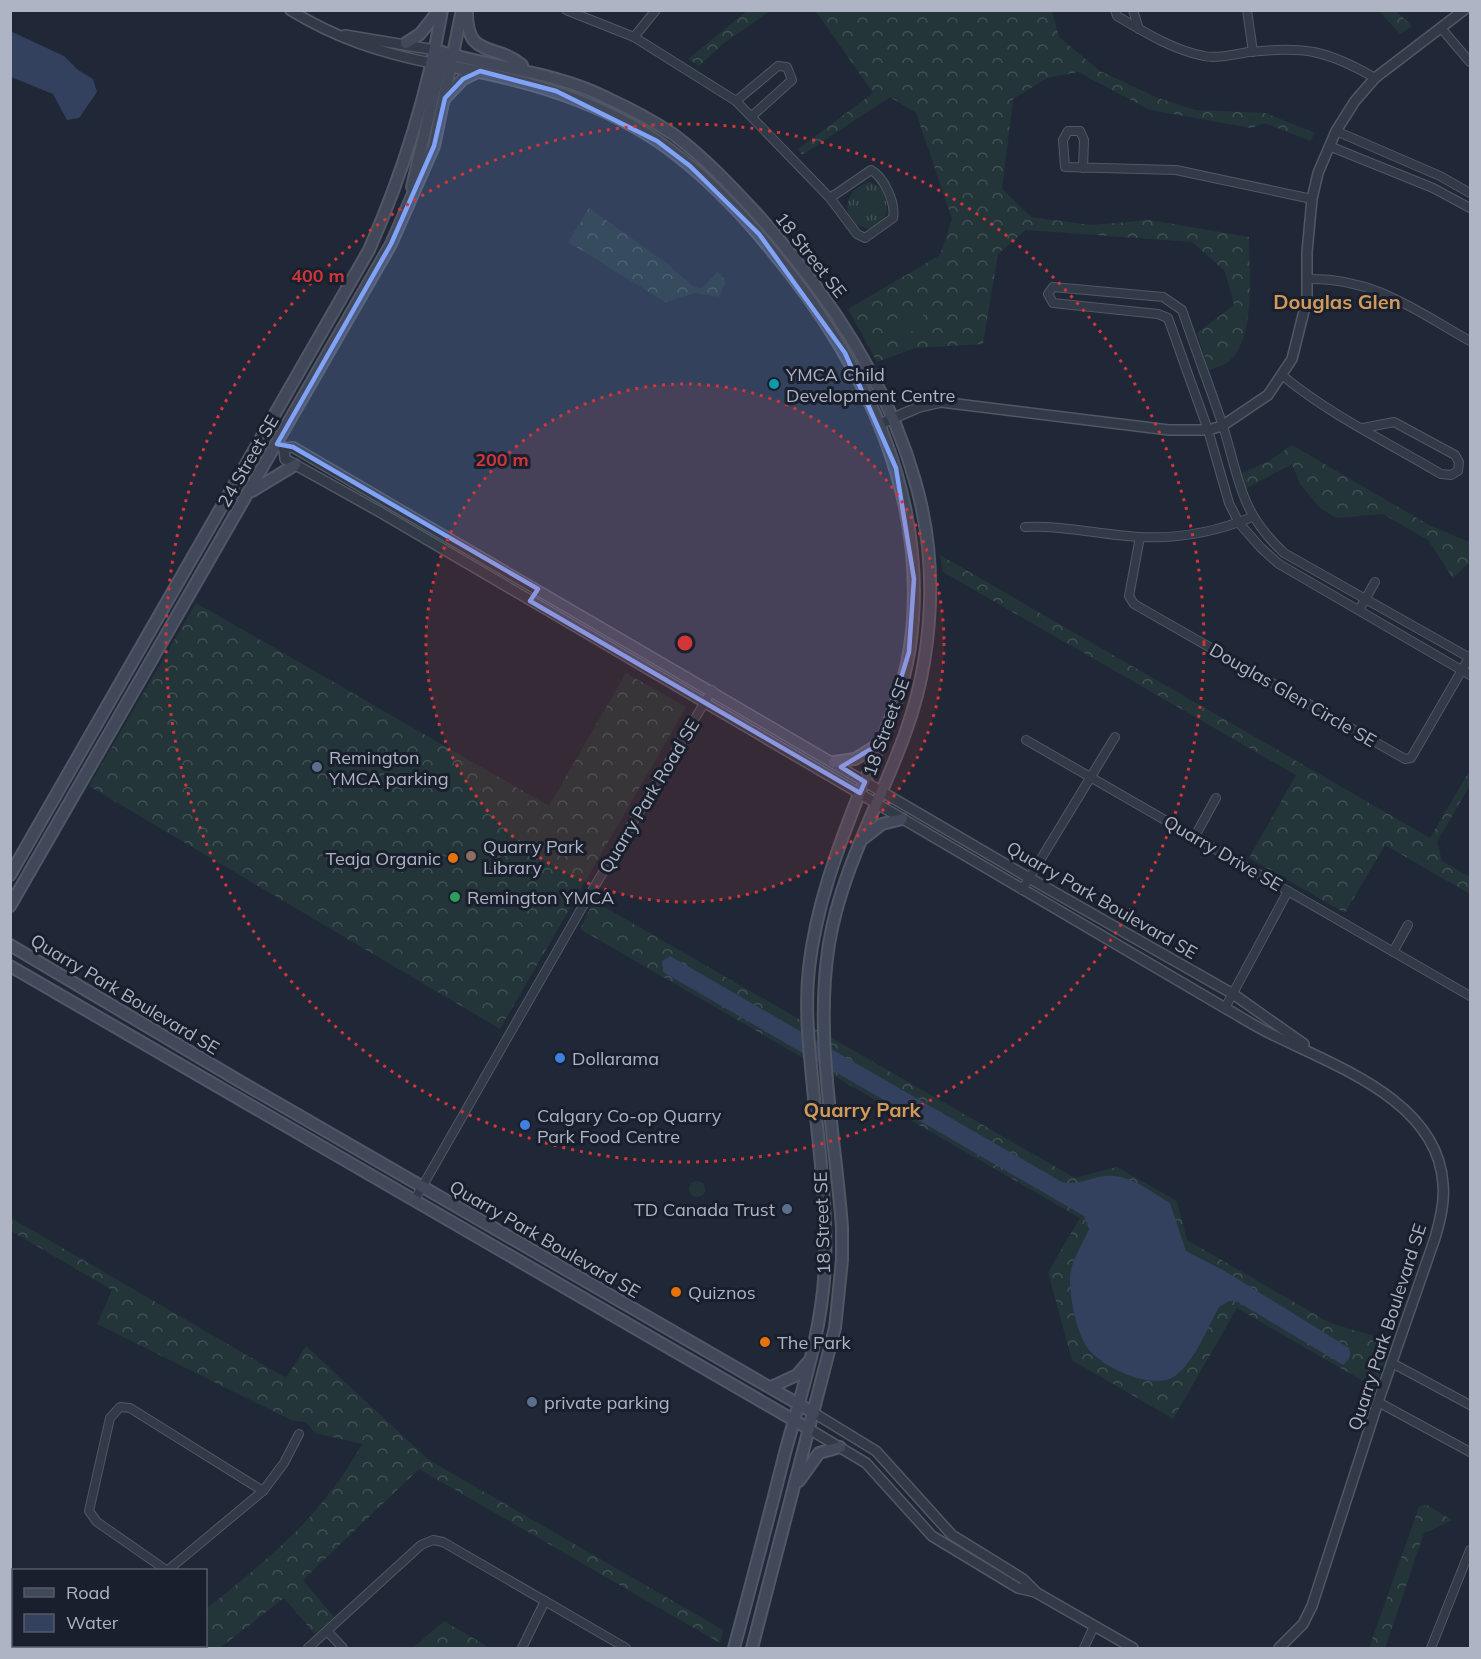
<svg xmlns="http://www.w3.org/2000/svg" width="1481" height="1659" font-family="Mulish,sans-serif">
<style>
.grass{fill:url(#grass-tufts)}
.forest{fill:url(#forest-crowns)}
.garden{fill:#233539}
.water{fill:#33415f}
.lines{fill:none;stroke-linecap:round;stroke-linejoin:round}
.minor-casing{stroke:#515765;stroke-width:10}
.tertiary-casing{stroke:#515765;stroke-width:12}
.secondary-casing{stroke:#515765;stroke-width:14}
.minor{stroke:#333a47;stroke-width:8}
.tertiary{stroke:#333a47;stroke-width:9}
.secondary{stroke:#41485a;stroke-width:10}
.marked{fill:#80a3f7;fill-opacity:0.2;stroke:#80a3f7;stroke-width:4.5;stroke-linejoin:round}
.ring{fill:none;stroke:#d23638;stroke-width:3;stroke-dasharray:3 6}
.culture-dot{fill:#0f9aa8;stroke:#191f2c;stroke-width:2}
.service-dot{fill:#5c6f8a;stroke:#191f2c;stroke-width:2}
.education-dot{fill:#8d6e63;stroke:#191f2c;stroke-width:2}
.food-dot{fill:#e8710a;stroke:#191f2c;stroke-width:2}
.leisure-dot{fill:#2e9e5b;stroke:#191f2c;stroke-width:2}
.shop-dot{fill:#3f7fe0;stroke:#191f2c;stroke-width:2}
.labels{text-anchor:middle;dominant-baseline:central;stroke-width:6;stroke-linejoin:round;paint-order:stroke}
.street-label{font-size:18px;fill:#aeb4c4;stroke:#191f2c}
.poi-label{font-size:18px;fill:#aeb4c4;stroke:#191f2c;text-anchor:start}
.neighbourhood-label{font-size:20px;font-weight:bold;fill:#d29a5a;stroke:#191f2c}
.centre{fill:#d23638;stroke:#191f2c;stroke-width:3}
.ring-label{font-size:18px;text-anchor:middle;font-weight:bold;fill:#d23638;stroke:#191f2c;stroke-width:6;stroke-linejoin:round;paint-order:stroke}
</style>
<defs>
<pattern id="grass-tufts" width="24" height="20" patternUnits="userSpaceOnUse" patternTransform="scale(1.5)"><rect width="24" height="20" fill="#233539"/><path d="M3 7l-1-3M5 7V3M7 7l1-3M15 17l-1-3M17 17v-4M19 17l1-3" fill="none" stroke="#405054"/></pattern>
<pattern id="forest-crowns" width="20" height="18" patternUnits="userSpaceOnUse" patternTransform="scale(1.5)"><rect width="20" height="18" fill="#233539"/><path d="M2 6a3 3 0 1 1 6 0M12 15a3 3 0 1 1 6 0" fill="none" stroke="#405054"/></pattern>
</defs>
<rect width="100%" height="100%" fill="#202837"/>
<g class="grass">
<path d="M 869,182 L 882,188 C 889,207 891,221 869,229 C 841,224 839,192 869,182 Z"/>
<circle cx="697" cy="1189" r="8"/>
</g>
<g class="forest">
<path d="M 815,10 L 1052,11 L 1059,37 L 1100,71 L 1158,98 L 1195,110 L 1265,113 L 1315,133 L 1310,141 L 1265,123 L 1251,128 L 1150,110 L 1078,72 L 1047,78 L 1013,99 L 1002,189 L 1031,217 L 1091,225 L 1150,220 L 1249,237 C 1249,270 1257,341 1227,363 C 1222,366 1214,368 1209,370 L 1197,333 L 1234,305 L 1225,271 L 1192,242 L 1026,230 L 998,254 L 983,344 L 915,348 L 877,362 L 848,309 L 940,255 L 952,219 L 916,113 L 890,97 L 802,155 L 798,149 L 873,93 Z"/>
<path d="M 747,11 L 770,11 L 724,43 L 699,66 L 688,59 Z"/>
<path d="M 1379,11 L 1396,11 L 1412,26 L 1400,34 Z"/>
<path d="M 589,208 L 665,262 L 694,287 L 702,288 L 718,271 L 726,282 L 719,297 L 696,293 L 665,302 L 568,242 Z"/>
<path d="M 1292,445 L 1429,525 L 1469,542 L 1470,540 L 1470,562 L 1453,578 L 1428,540 L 1383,514 L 1336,518 L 1320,508 L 1300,484 L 1292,464 L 1245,489 L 1240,474 L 1269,461 Z"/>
<path d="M 940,555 L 1430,838 L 1470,770 L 1470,785 L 1437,842 L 1442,861 L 1470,877 L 1470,894 L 1385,845 L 1345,913 L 1249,858 L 1296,775 L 943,572 Z"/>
<path d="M 196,603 L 549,806 L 626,673 L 686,707 L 500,1029 L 89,786 Z"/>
<path d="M 594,901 L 1075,1178 L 1117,1167 L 1177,1201 L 1187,1240 L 1330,1323 L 1391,1341 L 1375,1388 L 1237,1308 L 1173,1419 L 1072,1360 L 1048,1272 L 1080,1218 L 580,929 Z"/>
<path d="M 11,1218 L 286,1378 L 306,1346 L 429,1460 L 723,1630 L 720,1643 L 419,1469 L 303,1580 L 334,1617 L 315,1634 L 284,1598 L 220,1648 L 156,1648 L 159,1646 L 206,1646 L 206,1609 C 270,1557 321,1518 362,1444 L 315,1433 L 306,1422 L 293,1421 L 97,1324 L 112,1290 L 11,1231 Z"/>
<path d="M 1425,1504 L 1452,1520 L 1424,1533 L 1385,1648 L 1369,1648 L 1419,1507 Z"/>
<path d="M 444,1621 L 490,1648 L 413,1648 Z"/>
</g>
<path class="garden" d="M 921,309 L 927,325 L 893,339 L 886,323 Z"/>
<g class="water">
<path d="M 10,31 L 64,56 L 78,70 L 93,79 L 97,92 L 79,118 L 67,120 L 53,94 L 11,77 Z"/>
<path d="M 670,956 L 1062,1182 C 1076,1186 1090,1178 1104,1176 C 1129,1173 1150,1191 1170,1203 L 1186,1251 L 1223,1270 L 1349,1348 C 1352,1355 1349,1360 1343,1365 L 1238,1302 L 1229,1301 L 1219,1307 C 1207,1329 1195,1361 1175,1376 C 1152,1392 1099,1366 1086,1346 C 1076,1329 1071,1303 1070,1284 C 1068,1264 1082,1246 1089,1229 L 1084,1216 L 663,972 L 662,961 Z"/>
</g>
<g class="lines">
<g class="minor-casing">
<g id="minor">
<path d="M 566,10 L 634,37 L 736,101 L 830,198 L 857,234 L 865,238 L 893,218 C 896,203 884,177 871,170 L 830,198"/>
<path d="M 1115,10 L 1117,16 C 1144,32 1173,50 1204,56 C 1217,59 1235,54 1249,52 C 1304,46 1327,50 1375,78"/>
<path d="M 1133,10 L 1139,29"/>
<path d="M 1247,10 L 1253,52"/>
<path d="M 1441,28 L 1470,62"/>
<path d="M 634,37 L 656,10"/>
<path d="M 736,101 L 778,66 L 787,67 L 792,80 L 752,116"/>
<path d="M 1336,131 L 1440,176 L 1470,193"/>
<path d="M 1329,146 L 1433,188 L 1470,208"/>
<path d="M 1083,168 L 1084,140 L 1080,131 L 1068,131 L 1063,140 L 1065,167 L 1176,170 L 1312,199"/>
<path d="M 1307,279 C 1373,277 1415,310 1470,341"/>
<path d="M 1283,376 C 1330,415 1389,443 1441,474 L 1451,475 L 1458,471 L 1459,462 L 1455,455 L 1394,422 L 1363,428"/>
<path d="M 1025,527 C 1064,525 1101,535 1139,537 C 1179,539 1216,532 1252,517"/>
<path d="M 1140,537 L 1129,596 L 1134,604 L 1405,759 L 1411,758 L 1470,656"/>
<path d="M 1359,610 L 1375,582"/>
<path d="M 1470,658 L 1284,553 C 1238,510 1240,479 1222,423 C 1209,385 1195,348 1182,310 L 1163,297 L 1053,287 L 1048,294 L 1053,303 L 1158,314 L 1168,318 L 1208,430 L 1229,503 L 1239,523 L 1261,548 L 1279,564 L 1470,675"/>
<path d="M 1026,740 L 1470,996"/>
<path d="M 1195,836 L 1216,798"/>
<path d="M 1022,890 L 1115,737"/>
<path d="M 1393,952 L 1408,925"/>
<path d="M 1225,1008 L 1288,891"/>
<path d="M 414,1201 L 584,904 L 712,690"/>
<path d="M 1392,1363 L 1470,1405"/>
<path d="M 1378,1402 L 1470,1452"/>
<path d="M 263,1491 L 284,1463 L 299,1434"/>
<path d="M 166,1570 L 97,1522 L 89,1511 L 110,1418 L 120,1407 L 130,1408 L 263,1491 L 168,1570"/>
<path d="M 328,1632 L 343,1648"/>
<path d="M 13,1648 L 15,1646"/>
<path d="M 71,1648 L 75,1646"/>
<path d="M 308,1648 L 421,1545 L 433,1540 L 443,1542 L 626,1648"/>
<path d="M 522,1648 L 545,1601"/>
<path d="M 1084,1648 L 1094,1626"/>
<path d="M 1431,1648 L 1470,1550"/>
</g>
</g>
<g class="tertiary-casing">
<g id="tertiary">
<path d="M 290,10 C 336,38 378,52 431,63"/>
<path d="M 345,35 L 435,50"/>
<path d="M 880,424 L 919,407 L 941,402 L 1169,430 L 1208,430 L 1222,426 L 1268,395 L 1292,359 L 1307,299 L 1307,252 L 1312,199 L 1318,173 L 1336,131 L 1355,101 L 1375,78 L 1464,10"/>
<path d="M 279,445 L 284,448 L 293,447 L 1031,879 L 1233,994 L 1304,1044"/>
<path d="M 284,448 L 285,459 L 380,512 L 1225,1008 C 1241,1017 1256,1027 1273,1035 C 1335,1066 1438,1101 1443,1184 C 1445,1202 1440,1221 1435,1238 L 1378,1402 L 1312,1606 L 1303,1624 L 1279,1648"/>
<path d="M 814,1413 L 876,1451 L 952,1535 L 1023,1579 L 1037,1593 L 1133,1648"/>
<path d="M 809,1429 L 866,1463 L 932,1536 L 1018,1588 L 1035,1592"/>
</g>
</g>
<g class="secondary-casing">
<g id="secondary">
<path d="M 467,10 C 466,60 495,42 522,65"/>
<path d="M 406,43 L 420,34 L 439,10"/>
<path d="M 435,50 C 493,68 554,71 609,99 C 631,109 653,121 673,134 C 704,157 731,186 757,214 C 826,291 887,381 915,481 C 932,539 934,602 924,662 C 909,760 845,845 829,944 C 814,1037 835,1133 842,1227 L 842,1260 L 835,1328 L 752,1648"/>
<path d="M 431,63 C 511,76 590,96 659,142 C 702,172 740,211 773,252 C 865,363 931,500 910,647 C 902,700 878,748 858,797 C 836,853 816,907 809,968 C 804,1012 810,1054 814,1098 C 820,1154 827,1210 825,1266 C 822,1330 803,1388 786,1449 C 769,1516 752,1582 734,1648"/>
<path d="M 445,98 L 463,79 L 480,71"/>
<path d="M 412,187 L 442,59"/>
<path d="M 252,491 L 295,465"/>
<path d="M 834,762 L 855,759 L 881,743"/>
<path d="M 864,838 L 882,824 L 902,819"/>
<path d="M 10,875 L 369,250 C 403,173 428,93 442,10"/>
<path d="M 10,906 L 391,244 L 434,146 L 462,10"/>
<path d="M 10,945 L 241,1082 L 814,1413"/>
<path d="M 10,966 L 809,1429"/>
<path d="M 771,1387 L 797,1375 L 809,1361"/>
<path d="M 799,1481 L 819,1453 L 840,1447"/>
</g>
</g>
<use href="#minor" class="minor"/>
<use href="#tertiary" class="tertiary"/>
<use href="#secondary" class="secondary"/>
</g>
<path class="marked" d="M 480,71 L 556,91 L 657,141 L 690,166 L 759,234 L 845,353 L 896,468 L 914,579 L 909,652 L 881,743 L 841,767 L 865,782 L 860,793 L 530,601 L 538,589 L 293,447 L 277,444 L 391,244 L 434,146 L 445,98 L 463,79 Z"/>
<circle cx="685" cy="643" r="259" fill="#d23638" fill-opacity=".12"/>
<g class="ring">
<circle cx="685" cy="643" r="259"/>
<circle cx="685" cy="643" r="519"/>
</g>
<circle class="culture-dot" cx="774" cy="384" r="6"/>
<g class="service-dot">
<circle cx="317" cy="767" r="6"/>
<circle cx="787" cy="1209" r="6"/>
<circle cx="532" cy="1402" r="6"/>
</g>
<circle class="education-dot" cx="471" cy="856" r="6"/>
<g class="food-dot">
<circle cx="453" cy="858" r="6"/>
<circle cx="676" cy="1292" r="6"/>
<circle cx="765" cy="1342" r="6"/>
</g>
<circle class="leisure-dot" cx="455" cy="897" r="6"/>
<g class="shop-dot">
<circle cx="560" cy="1058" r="6"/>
<circle cx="525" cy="1125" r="6"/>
</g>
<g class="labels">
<g class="street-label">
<text transform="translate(811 255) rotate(52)">18 Street SE</text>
<text transform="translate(248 461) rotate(-60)">24 Street SE</text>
<text transform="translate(1293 695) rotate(30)">Douglas Glen Circle SE</text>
<text transform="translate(886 727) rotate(-70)">18 Street SE</text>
<text transform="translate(649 796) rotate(-59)">Quarry Park Road SE</text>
<text transform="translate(1223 853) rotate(30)">Quarry Drive SE</text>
<text transform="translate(1102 900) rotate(30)">Quarry Park Boulevard SE</text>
<text transform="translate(125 994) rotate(31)">Quarry Park Boulevard SE</text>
<text transform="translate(822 1223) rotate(-92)">18 Street SE</text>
<text transform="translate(545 1239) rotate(30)">Quarry Park Boulevard SE</text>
<text transform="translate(1387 1327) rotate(-72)">Quarry Park Boulevard SE</text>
</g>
<g class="poi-label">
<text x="786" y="374">YMCA Child<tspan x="786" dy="21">Development Centre</tspan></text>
<text x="329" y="757">Remington<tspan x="329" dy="21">YMCA parking</tspan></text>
<text x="483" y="846">Quarry Park<tspan x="483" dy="21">Library</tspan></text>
<text x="441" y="858" text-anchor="end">Teaja Organic</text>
<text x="467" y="897">Remington YMCA</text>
<text x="572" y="1058">Dollarama</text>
<text x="537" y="1115">Calgary Co-op Quarry<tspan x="537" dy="21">Park Food Centre</tspan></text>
<text x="775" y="1209" text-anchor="end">TD Canada Trust</text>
<text x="688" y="1292">Quiznos</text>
<text x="777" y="1342">The Park</text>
<text x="544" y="1402">private parking</text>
</g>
<g class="neighbourhood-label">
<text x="1337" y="301">Douglas Glen</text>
<text x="862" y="1109">Quarry Park</text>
</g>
</g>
<circle cx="685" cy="643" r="9" class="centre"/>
<g class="ring-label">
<text x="318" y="282">400 m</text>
<text x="502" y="466">200 m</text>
</g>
<rect width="1481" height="1659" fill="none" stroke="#aeb4c4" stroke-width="24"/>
<rect x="12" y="1569" width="195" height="78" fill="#191f2c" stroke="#555b69" stroke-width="1.5"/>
<rect x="24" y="1588" width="30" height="9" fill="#41485a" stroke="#555b69" stroke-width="1.5"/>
<text x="66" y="1599" font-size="18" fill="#aeb4c4">Road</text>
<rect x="24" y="1614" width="30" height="18" fill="#33415f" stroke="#555b69" stroke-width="1.5"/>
<text x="66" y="1629" font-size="18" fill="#aeb4c4">Water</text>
</svg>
